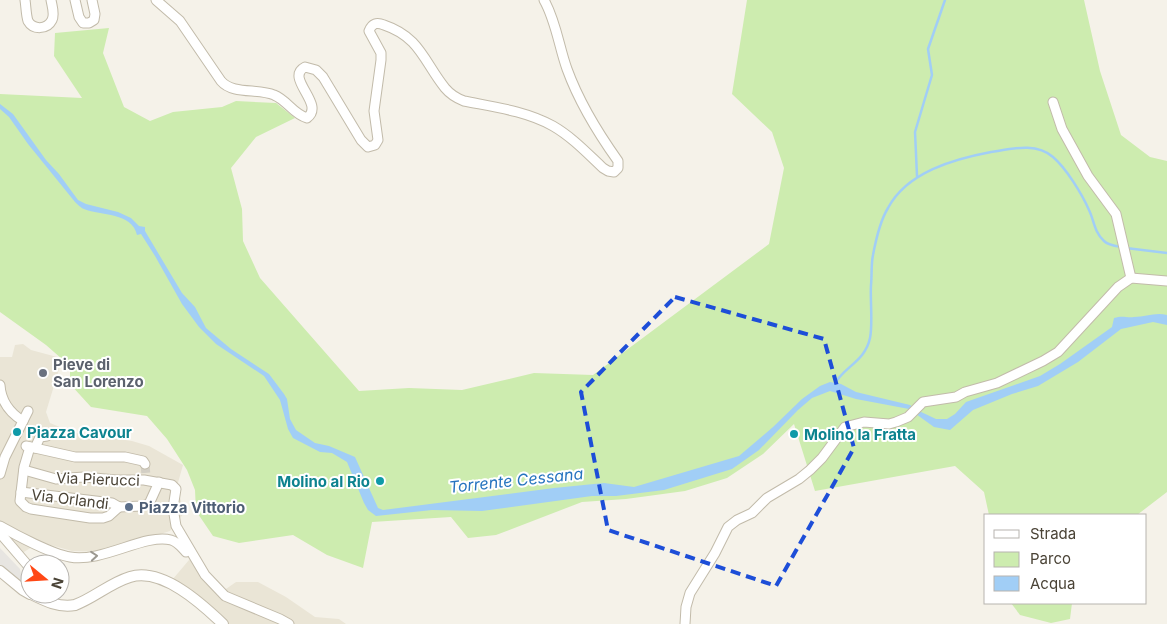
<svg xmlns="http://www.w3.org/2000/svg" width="1167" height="624" font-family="Inter,sans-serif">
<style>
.residential{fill:#eae5d6}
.green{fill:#cdecaf}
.parking{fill:#e7e5e1}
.water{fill:#a1cef6}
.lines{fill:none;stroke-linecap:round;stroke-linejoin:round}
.stream{stroke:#a1cef6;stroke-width:2.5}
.minor-tunnel{stroke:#d3cfc5;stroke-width:9;stroke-dasharray:9 4.5;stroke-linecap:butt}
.minor-casing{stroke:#c2bbaa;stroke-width:11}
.tertiary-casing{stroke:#c2bbaa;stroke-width:12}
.minor{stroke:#fff;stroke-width:9}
.tertiary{stroke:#fff;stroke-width:10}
.oneway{stroke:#9b9890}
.marked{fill:none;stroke:#1d4ed8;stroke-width:4;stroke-dasharray:10 6;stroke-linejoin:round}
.worship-dot{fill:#6b7280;stroke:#fff;stroke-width:2}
.culture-dot{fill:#0f9aa8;stroke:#fff;stroke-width:2}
.service-dot{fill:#5c6f8a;stroke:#fff;stroke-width:2}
.labels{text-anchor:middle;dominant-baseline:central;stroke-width:4;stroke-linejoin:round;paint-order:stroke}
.worship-label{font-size:15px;font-weight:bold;fill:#5b616d;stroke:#fff;text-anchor:start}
.culture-label{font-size:15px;font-weight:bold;fill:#0d838f;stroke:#fff;text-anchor:start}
.street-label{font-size:15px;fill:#4a4336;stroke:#fff}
.service-label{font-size:15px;font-weight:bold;fill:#4e5e75;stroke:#fff;text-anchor:start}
.water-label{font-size:16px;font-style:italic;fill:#2674bf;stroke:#fff}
</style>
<rect width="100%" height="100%" fill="#f5f2e9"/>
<g class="residential">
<path d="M 23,344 L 31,350 L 57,357 L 60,366 L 46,412 L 50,423 L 72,432 L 132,441 L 149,446 L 183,465 L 177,486 L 184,513 L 170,531 L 103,552 L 72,551 L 40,542 L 19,555 L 0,533 L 0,357 L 12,357 L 15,345 Z"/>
<path d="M 196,556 L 208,576 L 223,591 L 236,582 L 258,582 L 286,597 L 315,617 L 339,619 L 346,624 L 218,624 L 199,606 L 167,586 L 189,560 Z"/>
</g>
<g class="green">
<path d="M 747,0 L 1084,0 L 1100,71 L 1121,135 L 1150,157 L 1167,161 L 1167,492 L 1137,515 L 989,515 L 984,492 L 955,466 L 815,491 L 794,424 L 763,454 L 727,478 L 685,491 L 626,499 L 582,502 L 496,535 L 468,538 L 451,517 L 372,522 L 363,568 L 327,555 L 293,535 L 239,543 L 213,536 L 196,511 L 195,490 L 187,470 L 167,439 L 147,416 L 91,407 L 70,384 L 70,366 L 46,345 L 0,312 L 0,94 L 82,98 L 54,56 L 55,33 L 109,28 L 103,53 L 124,107 L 150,121 L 173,112 L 222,107 L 236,101 L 276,103 L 295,118 L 256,137 L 231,168 L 242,209 L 243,241 L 260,278 L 359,391 L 409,388 L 462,390 L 534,373 L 593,375 L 769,244 L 784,168 L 772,132 L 732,94 Z"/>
<path d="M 1011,603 L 1072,603 L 1070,619 L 1051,623 L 1020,615 Z"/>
</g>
<path class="parking" d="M 0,548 L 20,569 L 23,584 L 0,567 Z"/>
<path class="water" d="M 0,104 L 13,114 L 46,160 L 59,174 L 78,200 L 86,204 L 118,212 L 131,218 L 139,226 L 145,227 L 145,231 L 182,293 L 195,307 L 206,328 L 231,349 L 269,374 L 284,394 L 287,399 L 290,419 L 296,430 L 315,443 L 329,446 L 355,457 L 378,508 L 383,510 L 554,488 L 604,483 L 634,487 L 739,456 L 773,427 L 802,399 L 820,386 L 830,382 L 841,384 L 856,392 L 910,405 L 919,411 L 936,419 L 947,419 L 955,414 L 966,402 L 1040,376 L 1060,364 L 1112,327 L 1114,318 C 1123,315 1126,318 1134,317 C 1146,317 1155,312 1167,315 L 1167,325 L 1153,322 L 1121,329 L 1078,362 L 1038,386 L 1012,394 L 973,410 L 950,430 L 934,427 L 909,409 L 856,399 L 830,391 L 812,398 L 798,410 L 759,450 L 732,469 L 664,490 L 616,496 L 592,496 L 482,511 L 432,510 L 376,516 L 368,510 L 364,503 L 347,462 L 332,453 L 320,452 L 293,438 L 288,429 L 280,400 L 264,376 L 216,344 L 199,327 L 182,304 L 155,256 L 141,234 L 137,235 C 132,212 101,216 84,209 C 81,208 77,204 75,202 L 28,144 L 9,117 L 0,109 Z"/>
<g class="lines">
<g class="stream">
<path d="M 917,176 L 915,132 L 932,75 L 928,49 L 945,0"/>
<path d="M 1126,248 L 1167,253"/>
<path d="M 834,385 C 843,367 865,362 870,338 C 873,324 870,300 871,285 C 872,275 871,264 873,255 C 876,239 880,221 888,208 C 907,172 954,159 991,152 C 1011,149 1036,142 1053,157 C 1066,168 1082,194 1089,210 C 1094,220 1094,232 1104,241 C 1108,245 1115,246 1121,247"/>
</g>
<path class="minor-tunnel" d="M 145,464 L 146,476"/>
<g class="minor-casing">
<g id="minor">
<path d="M 25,0 C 26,6 26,15 28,21 C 33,30 47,30 52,20 C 55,14 52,6 51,0"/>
<path d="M 75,0 L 79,17 L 83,23 L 89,23 L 94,20 L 95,14 L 92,0"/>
<path d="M 156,0 L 180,21 L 221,81 C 233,95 258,88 274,95 C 287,100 293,114 307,118 C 326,104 284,78 305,67 L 316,70 L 323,77 L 361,140 L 368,147 L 375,145 L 378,140 L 374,111 L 381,60 L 381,53 L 369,31 C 372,23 377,22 384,25 C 420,37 424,62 445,88 C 450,94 456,98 464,101 C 494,107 526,111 553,126 C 572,137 587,153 603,168 L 608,171 L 614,172 L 618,168 L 618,161 C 598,133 579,102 567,69 C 559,47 556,21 544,0"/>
<path d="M 1053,102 L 1062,129 L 1088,176 L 1116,214 L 1131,278"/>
<path d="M 0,385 C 1,401 10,413 23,421"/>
<path d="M 26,446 L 75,457 L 125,457 L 143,461 L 145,464"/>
<path d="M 30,447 L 24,467 L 20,501 L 26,507 L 31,509 L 90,518 L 103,518 L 109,516 L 119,507"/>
<path d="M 35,448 L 40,437 L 47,436"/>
<path d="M 24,470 L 56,479 L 84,477 L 116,480 L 144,480 L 172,485 L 176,489 L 173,508 L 176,526 L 205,575 L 225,596 L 280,619 L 289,624"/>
<path d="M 0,474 L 5,457 L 28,411"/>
<path d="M 21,492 L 112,503 L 119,507"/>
<path d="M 119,507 L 142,506 L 149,504 L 159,482"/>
<path d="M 0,526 C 16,535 52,554 70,557 C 102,563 145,533 171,540 C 178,542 181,547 186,552"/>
<path d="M 0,533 L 30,568"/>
<path d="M 685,624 L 686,607 L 690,593 L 715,553 L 728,527 L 737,520 L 752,513 L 767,498 L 799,479 L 810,470 L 822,458 L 845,427 L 864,422 L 889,424 L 896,422 L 908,417 L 923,402 L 956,397 L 965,392 L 997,383 L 1043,361 L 1058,352 L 1118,287 L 1131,278 L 1167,281"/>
</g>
</g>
<g class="tertiary-casing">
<g id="tertiary">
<path d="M 0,571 L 23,590 L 30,594"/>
<path d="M 31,594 C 45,601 59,608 75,605 C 94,598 110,583 130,577 C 162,567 202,604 223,624"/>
</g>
</g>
<use href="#minor" class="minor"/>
<use href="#tertiary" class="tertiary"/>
</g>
<defs><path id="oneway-chevron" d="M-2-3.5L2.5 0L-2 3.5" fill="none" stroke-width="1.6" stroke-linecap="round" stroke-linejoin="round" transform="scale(1.25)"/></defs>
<use class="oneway" href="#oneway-chevron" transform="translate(94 556) rotate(-5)"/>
<path class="marked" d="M 675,297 L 824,339 L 854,448 L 776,586 L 608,530 L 581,392 Z"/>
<circle class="worship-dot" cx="43" cy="373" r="5"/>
<g class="culture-dot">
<circle cx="17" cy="432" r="5"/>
<circle cx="794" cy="434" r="5"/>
<circle cx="380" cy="481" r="5"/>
</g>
<circle class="service-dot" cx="129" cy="507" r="5"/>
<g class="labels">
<g class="worship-label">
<text x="53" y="364">Pieve di<tspan x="53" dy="17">San Lorenzo</tspan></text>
</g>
<g class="culture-label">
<text x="27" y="432">Piazza Cavour</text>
<text x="804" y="434">Molino la Fratta</text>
<text x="370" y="481" text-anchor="end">Molino al Rio</text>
</g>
<g class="street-label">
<text transform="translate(98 479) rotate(2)">Via Pierucci</text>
<text transform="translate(70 499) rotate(7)">Via Orlandi</text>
</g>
<g class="service-label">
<text x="139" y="507">Piazza Vittorio</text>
</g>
<g class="water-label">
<text transform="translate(516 480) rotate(-6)">Torrente Cessana</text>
</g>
</g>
<rect x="984" y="514" width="162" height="90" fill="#ffffff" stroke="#b7b4af"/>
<rect x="994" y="530" width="25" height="8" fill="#ffffff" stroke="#b7b4af"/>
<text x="1030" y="539" font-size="15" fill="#4a4336">Strada</text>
<rect x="994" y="552" width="25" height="15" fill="#cdecaf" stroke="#b7b4af"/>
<text x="1030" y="564" font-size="15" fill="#4a4336">Parco</text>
<rect x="994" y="576" width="25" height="15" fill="#a1cef6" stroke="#b7b4af"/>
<text x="1030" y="589" font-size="15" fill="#4a4336">Acqua</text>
<g transform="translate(45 579) rotate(108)"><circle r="24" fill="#ffffff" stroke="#b7b4af"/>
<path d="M0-4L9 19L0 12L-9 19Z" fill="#ff4816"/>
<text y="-8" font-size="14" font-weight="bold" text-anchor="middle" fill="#4a4336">N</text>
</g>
</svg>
